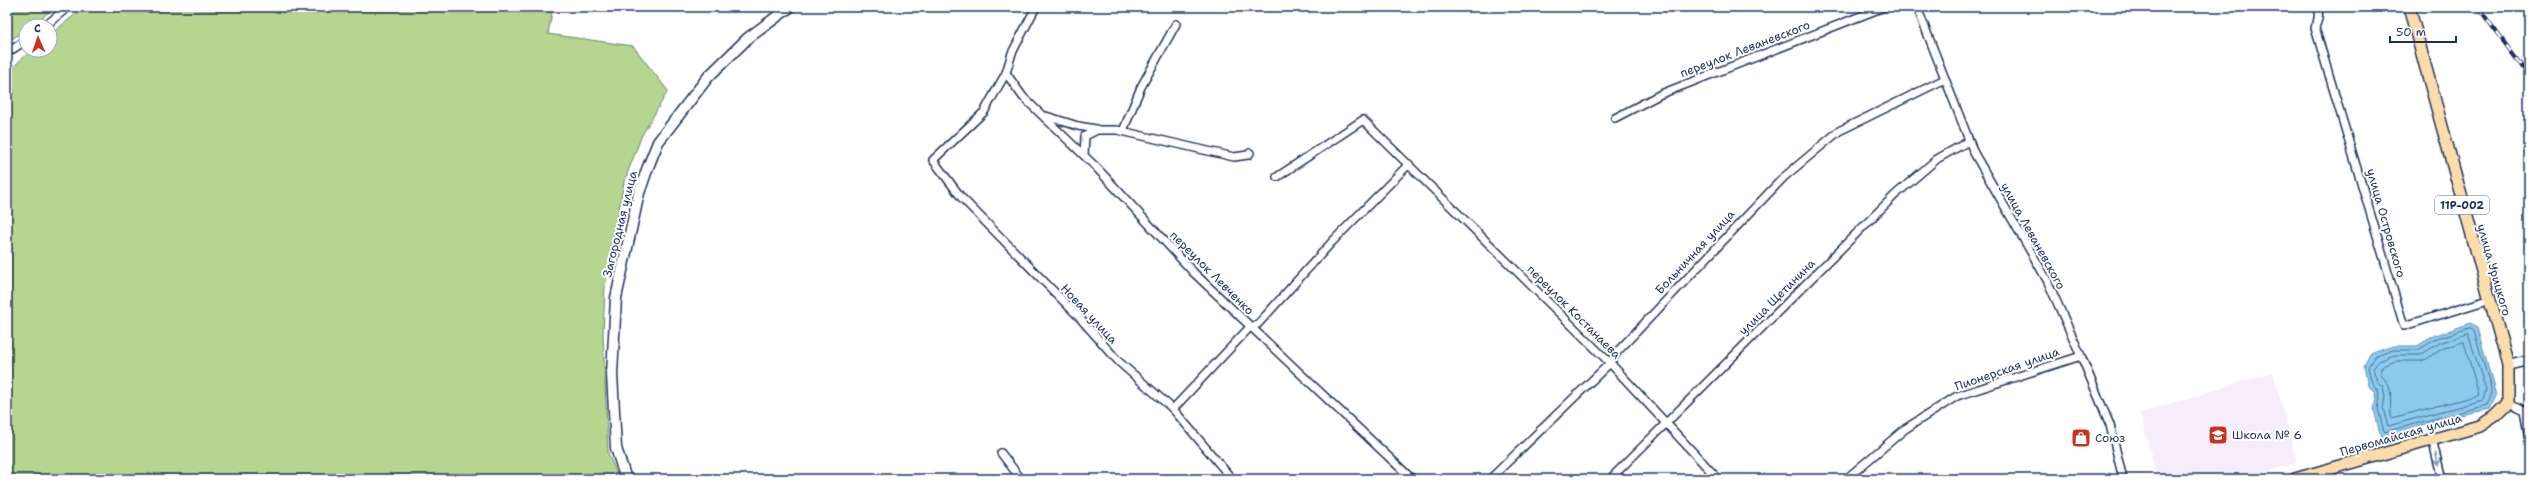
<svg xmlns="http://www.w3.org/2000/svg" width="2536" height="486" font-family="'Shantell Sans',sans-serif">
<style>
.built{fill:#f5edfb}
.green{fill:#b6d58e;stroke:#688276}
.water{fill:#8ccaed;stroke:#5f8cb4}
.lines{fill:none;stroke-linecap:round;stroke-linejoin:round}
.shore{stroke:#486d97;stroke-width:1}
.street-casing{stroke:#1b2f5e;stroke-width:10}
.secondary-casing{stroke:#1b2f5e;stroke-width:13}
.primary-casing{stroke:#1b2f5e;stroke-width:14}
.street{stroke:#fff;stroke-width:7}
.secondary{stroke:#fff;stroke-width:10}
.primary{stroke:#faddab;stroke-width:11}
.rail-casing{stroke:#1b2f5e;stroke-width:4}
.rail{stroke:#fff;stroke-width:2.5;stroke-dasharray:8;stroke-linecap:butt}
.oneway{stroke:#8d97ae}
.labels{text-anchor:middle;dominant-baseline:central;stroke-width:4;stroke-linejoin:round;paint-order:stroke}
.shield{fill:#fff;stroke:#5f6d8e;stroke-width:1}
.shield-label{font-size:11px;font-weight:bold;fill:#1b2f5e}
.street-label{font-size:12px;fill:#1b2f5e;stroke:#fff}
.poi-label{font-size:12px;fill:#1b2f5e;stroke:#fff;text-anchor:start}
</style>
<rect width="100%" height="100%" fill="#fff"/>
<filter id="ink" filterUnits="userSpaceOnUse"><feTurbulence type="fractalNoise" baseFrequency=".025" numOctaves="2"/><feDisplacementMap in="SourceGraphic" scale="8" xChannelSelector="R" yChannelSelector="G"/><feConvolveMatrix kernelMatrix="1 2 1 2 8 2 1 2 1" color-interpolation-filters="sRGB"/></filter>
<g filter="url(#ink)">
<path class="built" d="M 2273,372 L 2297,463 L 2240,479 L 2158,479 L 2140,413 Z"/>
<g class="green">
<path d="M 7,7 L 54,7 C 46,14 37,26 26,26 L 26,30 L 7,42 Z"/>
<path d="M 84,7 L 553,7 L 548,34 L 633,46 L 668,91 L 642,135 L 624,182 L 605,286 L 603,334 L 608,453 L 619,479 L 7,479 L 7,73 L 31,50 L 50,50 L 50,35 Z"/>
</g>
<path class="water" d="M 2471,323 L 2477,328 L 2494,388 L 2496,396 L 2490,409 L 2441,419 L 2381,438 L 2374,409 L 2377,399 L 2375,391 L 2368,386 L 2364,366 L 2370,354 L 2393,346 L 2417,346 L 2436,335 Z"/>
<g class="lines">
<g class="shore">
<path d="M 2470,328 L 2474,331 L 2491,389 L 2491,396 L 2487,405 L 2384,432 L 2378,409 L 2380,398 L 2378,390 L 2372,383 L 2368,367 L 2374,357 L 2393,350 L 2418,350 L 2438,338 Z"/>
<path d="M 2468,334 L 2486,390 L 2483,400 L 2388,426 L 2383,409 L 2385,396 L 2383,387 L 2377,381 L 2373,368 L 2377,362 L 2394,355 L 2420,355 L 2440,343 Z"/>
<path d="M 2464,342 L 2479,395 L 2392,418 C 2388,407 2393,397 2389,386 C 2386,379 2379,376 2381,367 L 2395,361 L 2422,361 L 2442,349 Z"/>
</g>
<g class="street-casing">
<g id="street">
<path d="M 1036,7 L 1012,53 L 1006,73 L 984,112 L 933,160 L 961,197 L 1079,317 L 1119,362 L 1173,409 L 1232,479"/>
<path d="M 1917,7 L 1974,153 L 2047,280 L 2081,356 L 2110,425 L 2123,479"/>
<path d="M 2319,7 L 2318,19 L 2315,28 L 2404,326 L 2488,300"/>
<path d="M 45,26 L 68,7"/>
<path d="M 7,53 L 26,40"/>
<path d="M 1006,73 L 1023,97 L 1096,167 L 1194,273 L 1412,479"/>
<path d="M 1046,116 L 1078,126 L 1096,129"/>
<path d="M 1615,118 L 1661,94 L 1884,7"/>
<path d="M 1123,131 L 1141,87 L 1176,24"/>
<path d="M 1084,155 L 1085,136 L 1097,130 L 1117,130 L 1234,157 L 1248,155 L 1250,153"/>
<path d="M 1277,177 L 1363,120 L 1610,363 L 1718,479"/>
<path d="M 2508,403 L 2524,410 L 2529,438"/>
<path d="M 1173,409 L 1250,327 L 1258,324 L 1331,243 L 1409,164"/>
<path d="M 2432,439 L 2442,479"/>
<path d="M 1001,453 L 1021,479"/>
<path d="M 1490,479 L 1610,363 L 1618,351 L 1784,177 L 1839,131 L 1945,79"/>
<path d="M 1610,479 L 1895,195 L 1937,159 L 1969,141"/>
<path d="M 1846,479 L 1905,429 L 1957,396 L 2081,356"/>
</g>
</g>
<g class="secondary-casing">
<g id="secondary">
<path d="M 2508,365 L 2529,360"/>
<path d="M 626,479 L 616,448 L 612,374 L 616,298 L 639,193 L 648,167 L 658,142 L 708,77 L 748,38 L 790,7"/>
</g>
</g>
<g class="primary-casing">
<path id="primary" d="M 2295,479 L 2480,426 L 2495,416 L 2508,403 L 2508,365 L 2409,7"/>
</g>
<use href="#street" class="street"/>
<use href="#secondary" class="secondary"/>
<use href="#primary" class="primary"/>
<g class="rail-casing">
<path id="rail" d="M 2478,7 L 2529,76"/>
</g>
<use href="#rail" class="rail"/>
</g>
<defs><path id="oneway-shaft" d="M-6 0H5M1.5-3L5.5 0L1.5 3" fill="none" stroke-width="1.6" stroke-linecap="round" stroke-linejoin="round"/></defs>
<use class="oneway" href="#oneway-shaft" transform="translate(2437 459) rotate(77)"/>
</g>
<defs>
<g id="school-square" transform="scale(1)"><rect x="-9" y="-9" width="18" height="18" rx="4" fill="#c8321e" stroke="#fff"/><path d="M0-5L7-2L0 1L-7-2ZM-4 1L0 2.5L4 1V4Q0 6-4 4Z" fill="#fff"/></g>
<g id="shop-square" transform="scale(1)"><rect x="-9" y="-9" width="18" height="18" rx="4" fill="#c8321e" stroke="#fff"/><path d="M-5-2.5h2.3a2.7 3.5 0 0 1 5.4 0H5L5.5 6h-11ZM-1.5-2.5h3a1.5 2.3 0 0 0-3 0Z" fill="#fff"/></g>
</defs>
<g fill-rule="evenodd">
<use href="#school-square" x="2218" y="435"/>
<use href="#shop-square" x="2081" y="438"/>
</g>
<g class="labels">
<rect class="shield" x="2435" y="196" width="54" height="18" rx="3"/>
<g class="shield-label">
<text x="2462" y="205">11Р-002</text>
</g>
<g class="street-label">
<text transform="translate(1745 49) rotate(-21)">переулок Леваневского</text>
<text transform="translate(2386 223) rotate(74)">улица Островского</text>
<text transform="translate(620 224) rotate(-76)">Загородная улица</text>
<text transform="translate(2033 236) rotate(61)">улица Леваневского</text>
<text transform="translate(1695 252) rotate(-47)">Больничная улица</text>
<text transform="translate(2494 270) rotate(74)">улица Урицкого</text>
<text transform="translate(1212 273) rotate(45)">переулок Левченко</text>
<text transform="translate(1777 297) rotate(-45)">улица Щетинина</text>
<text transform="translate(1574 312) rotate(45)">переулок Костанаева</text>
<text transform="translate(1089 314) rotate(47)">Новая улица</text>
<text transform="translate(2007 369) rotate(-19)">Пионерская улица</text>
<text transform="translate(2401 435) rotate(-16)">Первомайская улица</text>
</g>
<g class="poi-label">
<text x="2232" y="435">Школа № 6</text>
<text x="2095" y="438">Союз</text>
</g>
</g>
<rect width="2536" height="486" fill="none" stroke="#fff" stroke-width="24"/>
<rect x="12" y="12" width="2512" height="462" fill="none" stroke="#1b2f5e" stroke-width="1.5" filter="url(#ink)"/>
<g transform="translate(38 38) rotate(357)"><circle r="19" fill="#ffffff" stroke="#a4acbf"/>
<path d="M0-3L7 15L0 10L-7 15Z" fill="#c8321e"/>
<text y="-6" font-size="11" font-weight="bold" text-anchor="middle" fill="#1b2f5e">С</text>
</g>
<path d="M2390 36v6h66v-6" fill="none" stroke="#1b2f5e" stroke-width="2"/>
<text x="2396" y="36" font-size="12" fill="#1b2f5e" stroke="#ffffff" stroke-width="3" paint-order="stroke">50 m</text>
</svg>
